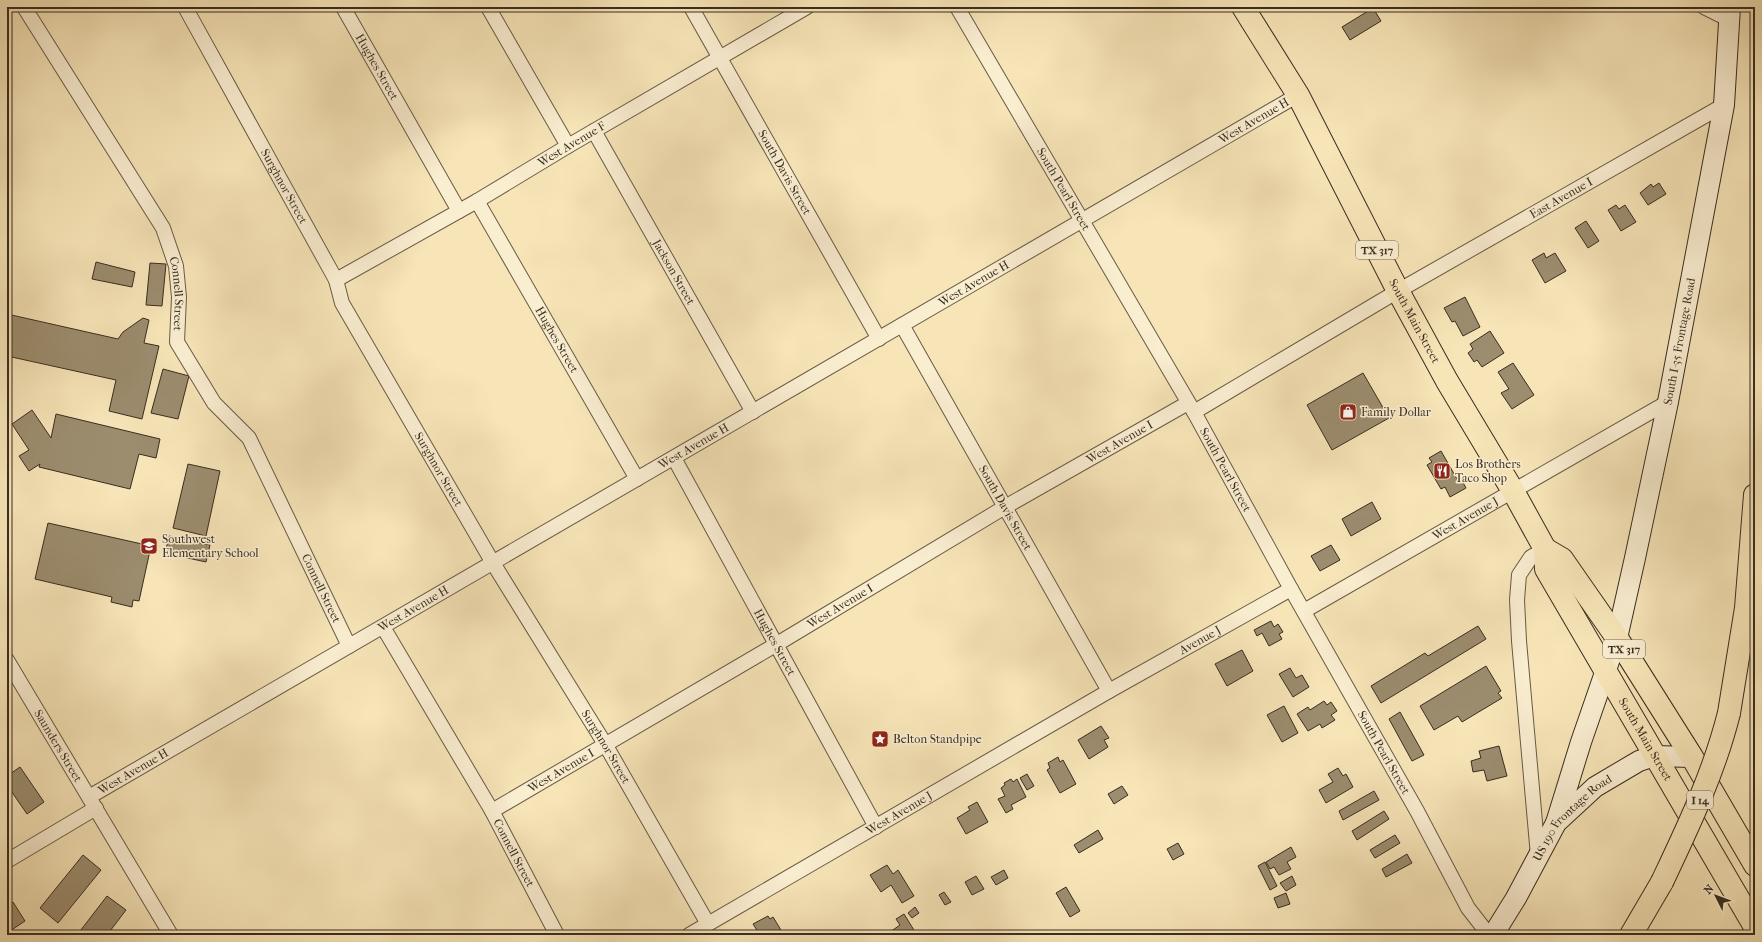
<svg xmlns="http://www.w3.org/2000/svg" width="1762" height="942" font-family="'IM FELL French Canon',serif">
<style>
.building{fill:#9c8d6f;stroke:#392d20}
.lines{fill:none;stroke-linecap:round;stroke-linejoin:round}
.minor-casing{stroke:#685b46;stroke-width:16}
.secondary-casing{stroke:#392d20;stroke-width:22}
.primary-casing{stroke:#392d20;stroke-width:24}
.motorway-casing{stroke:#392d20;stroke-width:24}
.minor{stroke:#faeed1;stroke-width:14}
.secondary{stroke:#faeed1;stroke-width:20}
.primary{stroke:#f7e5b8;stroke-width:22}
.motorway{stroke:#f7e5b8;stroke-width:22}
.motorway-bridge-casing{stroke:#392d20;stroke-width:24;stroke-linecap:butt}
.motorway-bridge{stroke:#f7e5b8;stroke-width:22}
.labels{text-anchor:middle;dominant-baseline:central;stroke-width:3;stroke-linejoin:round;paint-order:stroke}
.shield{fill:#faeed1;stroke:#736755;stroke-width:1}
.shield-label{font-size:11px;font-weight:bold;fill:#392d20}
.street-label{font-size:12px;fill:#392d20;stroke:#faeed1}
.poi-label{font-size:12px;fill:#392d20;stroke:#faeed1;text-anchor:start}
</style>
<rect width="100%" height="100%" fill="#f7e5b8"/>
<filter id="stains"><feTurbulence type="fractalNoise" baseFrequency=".005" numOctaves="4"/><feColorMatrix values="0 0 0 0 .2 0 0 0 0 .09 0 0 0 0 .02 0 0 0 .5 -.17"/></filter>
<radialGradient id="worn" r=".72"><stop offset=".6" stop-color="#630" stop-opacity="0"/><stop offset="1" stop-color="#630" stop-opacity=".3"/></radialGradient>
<g class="building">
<path d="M 1373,8 L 1381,21 L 1350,40 L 1342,27 Z"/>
<path d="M 1659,183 L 1666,194 L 1648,205 L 1640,193 L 1651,184 L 1653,187 Z"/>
<path d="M 1616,205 L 1619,209 L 1625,205 L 1636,222 L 1621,231 L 1608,210 Z"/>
<path d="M 1586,221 L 1599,241 L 1588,248 L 1575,228 Z"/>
<path d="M 1544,253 L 1546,258 L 1555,253 L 1566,271 L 1545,283 L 1532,260 Z"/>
<path d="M 96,262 L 135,272 L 132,287 L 92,279 Z"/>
<path d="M 150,263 L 166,264 L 162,306 L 146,305 Z"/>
<path d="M 1465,297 L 1480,327 L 1463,336 L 1455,321 L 1452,322 L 1444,308 Z"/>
<path d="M 7,314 L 118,339 L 123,332 L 143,318 L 149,320 L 144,343 L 159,346 L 142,419 L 109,411 L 116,380 L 7,356 Z"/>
<path d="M 1490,331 L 1504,353 L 1482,367 L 1477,360 L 1474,362 L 1468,353 L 1473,349 L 1470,344 Z"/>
<path d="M 1513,363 L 1534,395 L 1512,409 L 1501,393 L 1509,389 L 1498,372 Z"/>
<path d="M 163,369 L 189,376 L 178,419 L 151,413 Z"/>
<path d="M 1363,373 L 1389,418 L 1332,450 L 1307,405 Z"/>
<path d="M 32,410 L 51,438 L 56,414 L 160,439 L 156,458 L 139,454 L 130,489 L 39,467 L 40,464 L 29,471 L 19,456 L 29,450 L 12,424 Z"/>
<path d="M 1441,451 L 1457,479 L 1460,477 L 1466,488 L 1450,497 L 1445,487 L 1441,489 L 1427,465 L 1432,462 L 1429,458 Z"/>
<path d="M 188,464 L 220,471 L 206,536 L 173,528 Z"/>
<path d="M 1372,502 L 1381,519 L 1351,536 L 1342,519 Z"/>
<path d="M 48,523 L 151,546 L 139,601 L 133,600 L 132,607 L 111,602 L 112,597 L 35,579 Z"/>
<path d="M 169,536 L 210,545 L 206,562 L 165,553 Z"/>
<path d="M 1331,545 L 1340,560 L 1320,571 L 1311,556 Z"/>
<path d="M 1271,621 L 1274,627 L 1278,624 L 1283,632 L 1279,634 L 1282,639 L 1269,646 L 1262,633 L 1257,636 L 1254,630 Z"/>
<path d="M 1478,626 L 1486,639 L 1381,703 L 1371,686 L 1425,653 L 1428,656 Z"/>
<path d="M 1242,650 L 1253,671 L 1227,686 L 1215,664 Z"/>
<path d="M 1486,666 L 1501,691 L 1498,693 L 1502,698 L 1462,722 L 1458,716 L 1434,730 L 1420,706 Z"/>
<path d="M 1290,668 L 1296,678 L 1302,675 L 1309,687 L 1293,697 L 1279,674 Z"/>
<path d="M 1324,701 L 1327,705 L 1331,702 L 1337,711 L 1331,715 L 1335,720 L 1322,728 L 1320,724 L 1308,731 L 1297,714 L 1308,707 L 1310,710 Z"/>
<path d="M 1284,706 L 1298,733 L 1282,742 L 1267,715 Z"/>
<path d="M 1400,712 L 1424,755 L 1412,761 L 1389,719 Z"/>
<path d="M 1101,726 L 1109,738 L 1104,740 L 1108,747 L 1089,759 L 1078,740 Z"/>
<path d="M 1499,746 L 1507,776 L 1487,781 L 1484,770 L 1473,772 L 1471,761 L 1481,758 L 1479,751 Z"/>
<path d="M 1058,757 L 1060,762 L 1063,760 L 1076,784 L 1060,793 L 1047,770 L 1050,768 L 1048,763 Z"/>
<path d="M 20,767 L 44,802 L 27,814 L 7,785 L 7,776 Z"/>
<path d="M 1338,768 L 1343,776 L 1346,774 L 1353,787 L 1326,803 L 1319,790 L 1333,782 L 1328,774 Z"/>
<path d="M 1027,774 L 1034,786 L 1027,790 L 1020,778 Z"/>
<path d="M 1011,779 L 1013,782 L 1017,779 L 1026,797 L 1011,805 L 1013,809 L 1006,813 L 998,799 L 1005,796 L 1001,788 L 1005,785 L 1004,783 Z"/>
<path d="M 1122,786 L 1128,795 L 1114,804 L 1108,794 Z"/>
<path d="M 1374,791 L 1379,800 L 1343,820 L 1339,811 Z"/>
<path d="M 977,802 L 988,822 L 966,834 L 957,818 L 970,810 L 968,807 Z"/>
<path d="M 1384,811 L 1389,819 L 1357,840 L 1352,831 Z"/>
<path d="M 1098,830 L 1103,839 L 1079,853 L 1074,845 Z"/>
<path d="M 1395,835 L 1400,843 L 1375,858 L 1370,850 Z"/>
<path d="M 1178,843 L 1184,854 L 1173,860 L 1167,849 Z"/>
<path d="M 1291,847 L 1296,857 L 1287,862 L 1291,869 L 1279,875 L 1274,867 L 1270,869 L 1266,862 Z"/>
<path d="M 1407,854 L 1412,863 L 1386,877 L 1382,869 Z"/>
<path d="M 83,855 L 101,870 L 58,923 L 40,908 Z"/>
<path d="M 1265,862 L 1277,886 L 1270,890 L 1258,866 Z"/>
<path d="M 887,865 L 893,874 L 898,870 L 914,896 L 902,903 L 891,885 L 881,892 L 870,875 Z"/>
<path d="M 1004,870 L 1008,878 L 996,885 L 991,877 Z"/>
<path d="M 976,876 L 984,889 L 972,895 L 965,882 Z"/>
<path d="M 1292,876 L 1296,885 L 1286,891 L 1280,883 Z"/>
<path d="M 1066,887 L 1080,911 L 1070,917 L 1056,893 Z"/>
<path d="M 944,892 L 951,902 L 945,905 L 939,895 Z"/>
<path d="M 1286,893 L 1290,904 L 1278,908 L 1274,898 Z"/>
<path d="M 107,896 L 126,910 L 107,935 L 77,935 Z"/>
<path d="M 13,902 L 25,921 L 7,933 L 7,906 Z"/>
<path d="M 915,907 L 919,913 L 912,918 L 908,913 Z"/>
<path d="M 904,914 L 917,935 L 893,935 L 890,932 L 900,925 L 896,919 Z"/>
<path d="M 768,916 L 770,919 L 773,917 L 784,935 L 760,935 L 753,924 Z"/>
</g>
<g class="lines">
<g class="minor-casing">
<g id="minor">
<path id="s1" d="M 24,7 L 163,228 L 176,266 L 179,297 L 177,342 L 214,403 L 249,438 L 349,646"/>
<path id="s2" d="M 185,7 L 336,280 L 342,303 L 493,563 L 605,744 L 708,924"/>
<path id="s3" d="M 343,7 L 459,211"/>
<path d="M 488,7 L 568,146"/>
<path id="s4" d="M 691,7 L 879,339"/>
<path id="s5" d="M 957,7 L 1194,412 L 1291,589 L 1417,811 L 1468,908 L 1489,935"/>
<path d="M 1704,7 L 1728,19"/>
<path id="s6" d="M 594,131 L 753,412"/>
<path id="s7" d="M 477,201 L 637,479"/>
<path id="s8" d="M 336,280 L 477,201 L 568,146 L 807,7"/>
<path id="s9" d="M 902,325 L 1109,691"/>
<path id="s10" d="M 1194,412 L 1398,291 L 1724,105"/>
<path id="s11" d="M 674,458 L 876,827"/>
<path id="s12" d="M 1304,611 L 1668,402"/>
<path id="s13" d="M 383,627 L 492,811 L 557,935"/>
<path id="s14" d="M 7,660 L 171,935"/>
<path id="s15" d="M 89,797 L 1298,95"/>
<path id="s16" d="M 492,811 L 777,644 L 1005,507 L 1188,403"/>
<path d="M 1538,856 L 1519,641 L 1517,600 L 1519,575 L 1531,557 L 1545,549"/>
<path d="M 7,861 L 96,808"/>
<path id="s17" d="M 689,935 L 1109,691 L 1291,589"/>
</g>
</g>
<g class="secondary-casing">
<g id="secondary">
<path id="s18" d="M 1556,823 L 1581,742 L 1617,638 L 1635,558 L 1668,402 L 1724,105 L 1730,7"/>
<path id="s19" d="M 1493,935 L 1516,898 L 1556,823 L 1595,787 L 1639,761 L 1654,756 L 1692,757"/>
</g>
</g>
<g class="primary-casing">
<g id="primary">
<path id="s20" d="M 1243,7 L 1298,95 L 1398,291 L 1447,381 L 1513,491 L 1545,549 L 1546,569 L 1755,927"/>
<path d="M 1545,549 L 1562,559 L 1617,638 L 1692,757 L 1755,865"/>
</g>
</g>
<g class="motorway-casing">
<g id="motorway">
<path d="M 1729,713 L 1746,608 L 1755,495"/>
<path d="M 1631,935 L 1662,882"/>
</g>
</g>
<use href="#minor" class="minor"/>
<use href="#secondary" class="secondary"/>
<use href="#primary" class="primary"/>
<use href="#motorway" class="motorway"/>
<g class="motorway-bridge-casing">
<path id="motorway-bridge" d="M 1662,882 C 1688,827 1714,773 1729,713"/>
</g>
<use href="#motorway-bridge" class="motorway-bridge"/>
</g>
<defs>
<g id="shop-square" transform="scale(0.9)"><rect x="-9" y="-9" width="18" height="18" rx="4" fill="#8f2418" stroke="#faeed1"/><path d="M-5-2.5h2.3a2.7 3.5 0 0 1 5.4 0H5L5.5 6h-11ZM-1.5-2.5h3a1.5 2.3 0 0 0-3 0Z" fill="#fff"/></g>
<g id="restaurant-square" transform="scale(0.9)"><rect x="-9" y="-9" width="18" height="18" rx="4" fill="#8f2418" stroke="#faeed1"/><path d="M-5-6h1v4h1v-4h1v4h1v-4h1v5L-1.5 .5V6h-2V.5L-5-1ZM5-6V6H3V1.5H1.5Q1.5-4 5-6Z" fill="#fff"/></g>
<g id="school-square" transform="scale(0.9)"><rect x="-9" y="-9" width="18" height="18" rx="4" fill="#8f2418" stroke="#faeed1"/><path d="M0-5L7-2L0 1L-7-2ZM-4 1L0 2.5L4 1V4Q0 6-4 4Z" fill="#fff"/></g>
<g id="sight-square" transform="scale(0.9)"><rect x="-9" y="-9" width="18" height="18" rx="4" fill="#8f2418" stroke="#faeed1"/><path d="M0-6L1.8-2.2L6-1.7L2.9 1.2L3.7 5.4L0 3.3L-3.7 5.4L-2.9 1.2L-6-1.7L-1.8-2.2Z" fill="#fff"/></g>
</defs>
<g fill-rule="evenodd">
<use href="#shop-square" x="1348" y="412"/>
<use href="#restaurant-square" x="1442" y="471"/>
<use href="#school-square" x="149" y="546"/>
<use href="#sight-square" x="880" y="739"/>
</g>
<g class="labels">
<g class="shield">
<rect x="1356" y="241" width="42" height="18" rx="3"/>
<rect x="1603" y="640" width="42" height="18" rx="3"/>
<rect x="1687" y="791" width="26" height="18" rx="3"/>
</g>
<g class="shield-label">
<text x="1377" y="250">TX 317</text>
<text x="1624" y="649">TX 317</text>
<text x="1700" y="800">I 14</text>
</g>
<g class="street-label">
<text stroke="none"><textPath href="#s3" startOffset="69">Hughes Street</textPath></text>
<text stroke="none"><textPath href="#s15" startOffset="1347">West Avenue H</textPath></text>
<text stroke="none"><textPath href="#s8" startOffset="272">West Avenue F</textPath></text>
<text stroke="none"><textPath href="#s4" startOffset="190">South Davis Street</textPath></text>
<text stroke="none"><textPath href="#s2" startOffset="205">Surghnor Street</textPath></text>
<text stroke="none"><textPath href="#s5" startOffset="211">South Pearl Street</textPath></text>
<text stroke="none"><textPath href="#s10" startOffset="425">East Avenue I</textPath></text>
<text stroke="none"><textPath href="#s6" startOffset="162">Jackson Street</textPath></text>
<text stroke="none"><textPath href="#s15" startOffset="1023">West Avenue H</textPath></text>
<text stroke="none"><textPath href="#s1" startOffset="329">Connell Street</textPath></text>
<text stroke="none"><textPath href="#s20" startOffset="358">South Main Street</textPath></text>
<text stroke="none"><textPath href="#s7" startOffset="160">Hughes Street</textPath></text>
<text stroke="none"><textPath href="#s18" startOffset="498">South I-35 Frontage Road</textPath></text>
<text stroke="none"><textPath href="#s16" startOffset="728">West Avenue I</textPath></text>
<text stroke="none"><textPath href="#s15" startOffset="699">West Avenue H</textPath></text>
<text stroke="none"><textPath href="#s2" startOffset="528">Surghnor Street</textPath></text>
<text stroke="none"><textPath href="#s5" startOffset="535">South Pearl Street</textPath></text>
<text stroke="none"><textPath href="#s9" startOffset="210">South Davis Street</textPath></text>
<text stroke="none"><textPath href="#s12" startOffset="186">West Avenue J</textPath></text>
<text stroke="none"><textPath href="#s1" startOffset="665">Connell Street</textPath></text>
<text stroke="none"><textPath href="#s16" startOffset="404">West Avenue I</textPath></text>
<text stroke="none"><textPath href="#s15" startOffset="375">West Avenue H</textPath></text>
<text stroke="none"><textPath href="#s17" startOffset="590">Avenue J</textPath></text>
<text stroke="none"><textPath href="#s11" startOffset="210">Hughes Street</textPath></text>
<text stroke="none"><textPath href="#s20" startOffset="838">South Main Street</textPath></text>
<text stroke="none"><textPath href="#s14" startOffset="100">Saunders Street</textPath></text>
<text stroke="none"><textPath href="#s2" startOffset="852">Surghnor Street</textPath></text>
<text stroke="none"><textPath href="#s5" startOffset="859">South Pearl Street</textPath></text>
<text stroke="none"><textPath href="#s16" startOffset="80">West Avenue I</textPath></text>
<text stroke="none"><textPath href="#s15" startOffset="51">West Avenue H</textPath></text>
<text stroke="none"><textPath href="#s17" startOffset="243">West Avenue J</textPath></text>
<text stroke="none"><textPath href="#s19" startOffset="143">US 190 Frontage Road</textPath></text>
<text stroke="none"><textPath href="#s13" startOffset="261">Connell Street</textPath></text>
</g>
<g class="poi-label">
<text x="1361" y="412">Family Dollar</text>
<text x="1455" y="464">Los Brothers<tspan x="1455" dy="14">Taco Shop</tspan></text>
<text x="162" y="539">Southwest<tspan x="162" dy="14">Elementary School</tspan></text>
<text x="893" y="739">Belton Standpipe</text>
</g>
</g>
<rect width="1762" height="942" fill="none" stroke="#f7e5b8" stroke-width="24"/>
<rect x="8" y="8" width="1746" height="926" fill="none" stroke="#392d20" stroke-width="2"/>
<rect x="12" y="12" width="1738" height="918" fill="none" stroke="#392d20"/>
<g transform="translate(1716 896) rotate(312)" stroke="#faeed1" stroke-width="3" paint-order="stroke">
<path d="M0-3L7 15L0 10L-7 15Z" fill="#392d20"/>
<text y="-6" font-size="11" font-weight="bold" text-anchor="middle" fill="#392d20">N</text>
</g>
<rect width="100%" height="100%" filter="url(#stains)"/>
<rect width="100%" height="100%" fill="url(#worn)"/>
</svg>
